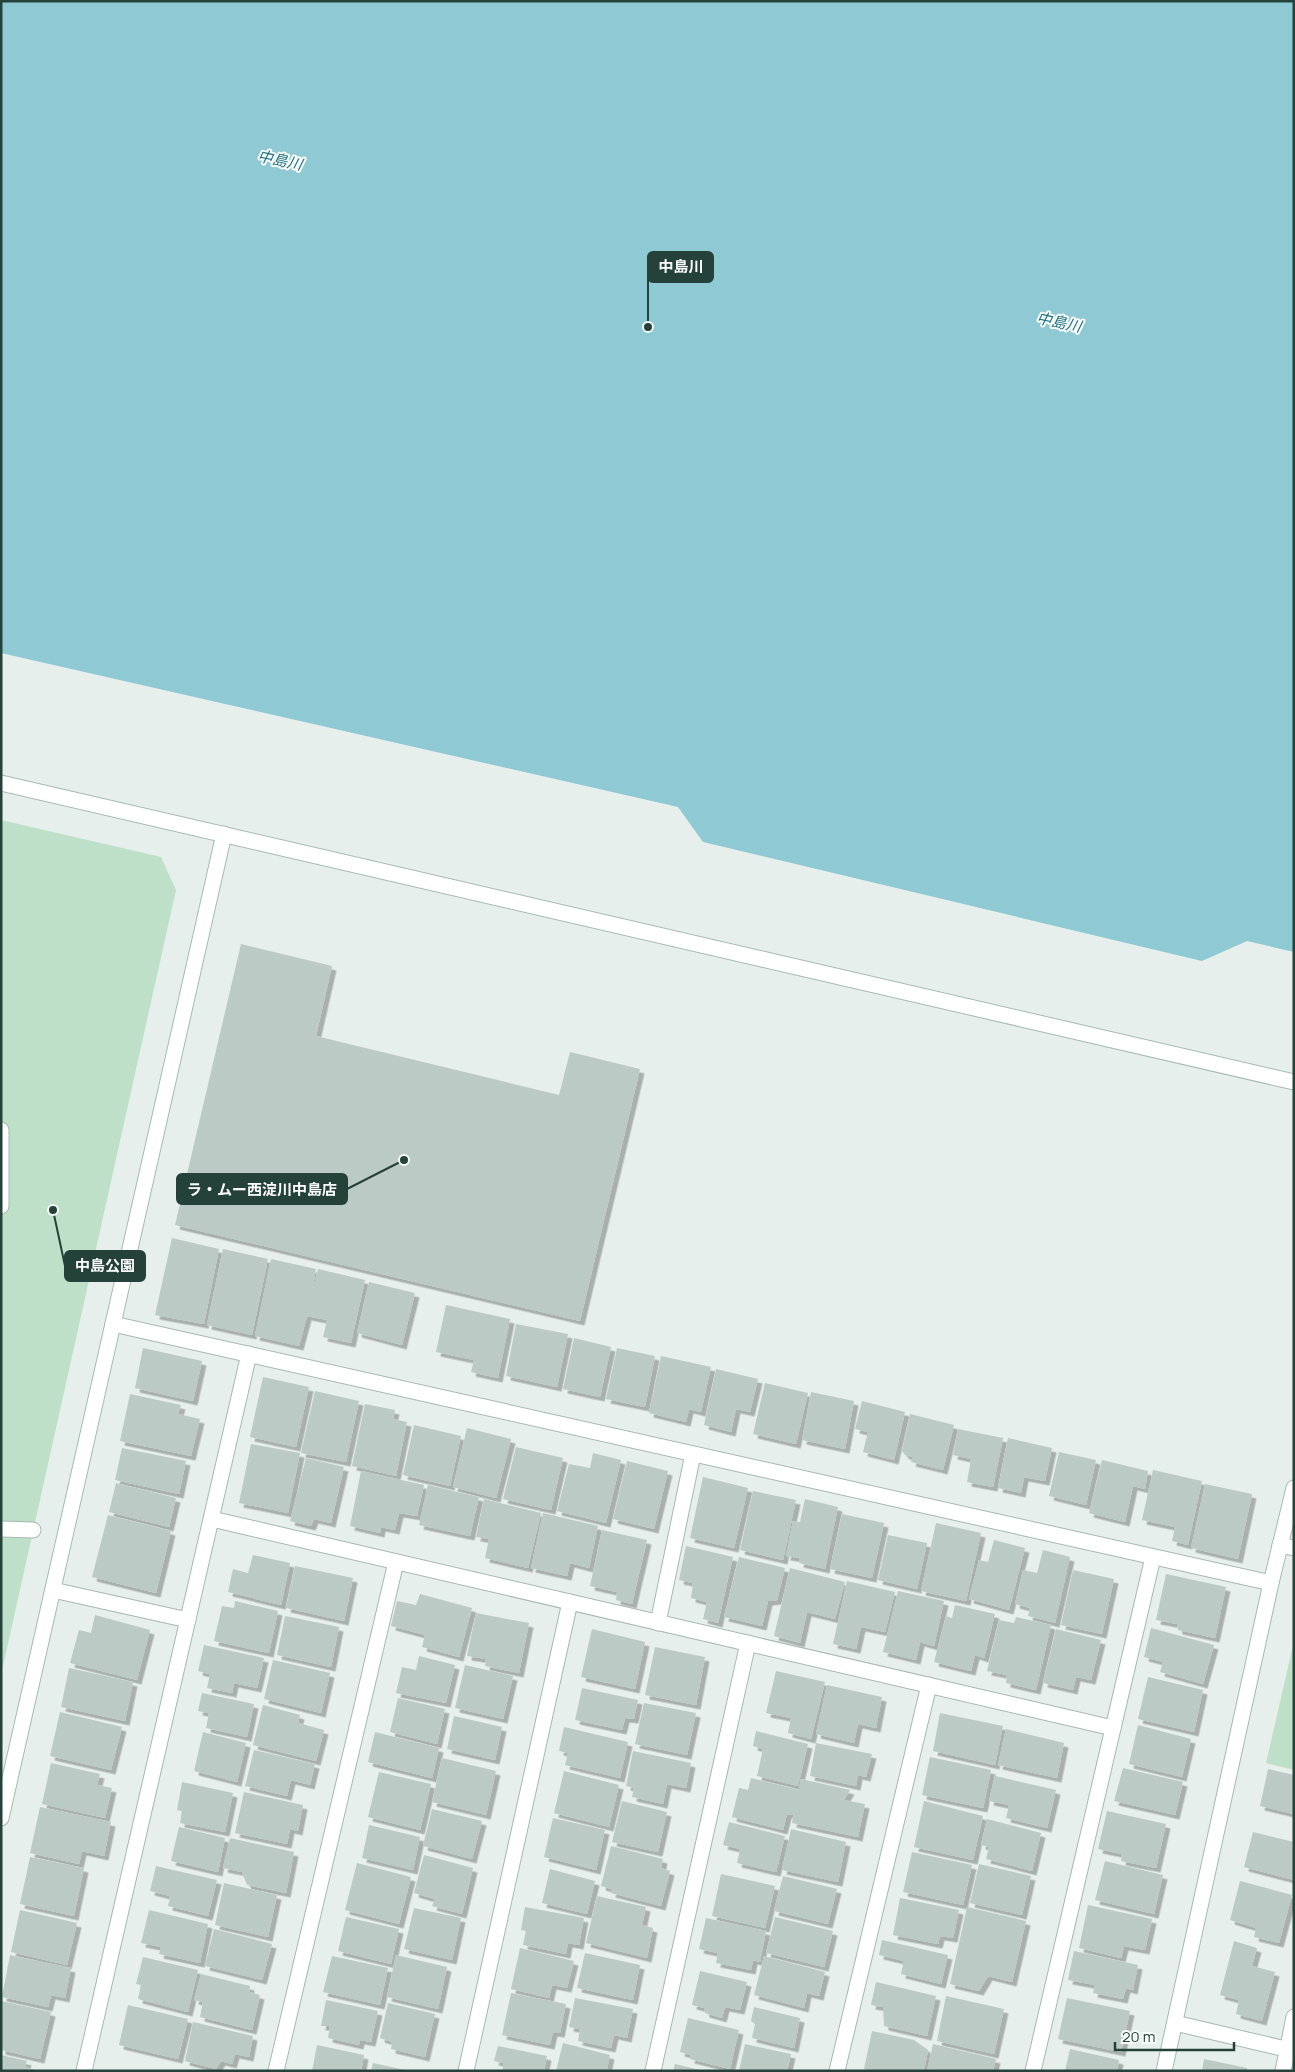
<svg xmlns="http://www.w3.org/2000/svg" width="1295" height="2072" font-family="Manrope,'Noto Sans JP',sans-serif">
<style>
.green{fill:#bfe0c8}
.water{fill:#8ec9d4}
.building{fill:#bbcac4;filter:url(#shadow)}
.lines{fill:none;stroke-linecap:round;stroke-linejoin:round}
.street-casing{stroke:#a8b8b2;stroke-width:17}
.secondary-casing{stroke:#a4bbb3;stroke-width:17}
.street{stroke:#fff;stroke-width:15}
.secondary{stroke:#fff;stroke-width:15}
.labels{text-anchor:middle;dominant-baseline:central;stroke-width:4;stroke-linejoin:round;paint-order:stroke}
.water-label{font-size:15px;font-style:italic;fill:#1c6f80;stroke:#f7fbf9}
.leader{fill:none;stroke:#24423a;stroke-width:2}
.callout-dot{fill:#24423a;stroke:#f7fbf9;stroke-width:2}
.callout{fill:#24423a;stroke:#24423a;stroke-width:2}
.callout-label{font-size:15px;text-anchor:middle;font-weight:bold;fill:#fff}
</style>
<defs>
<filter id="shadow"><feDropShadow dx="4.5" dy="4.5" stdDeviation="0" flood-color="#0004"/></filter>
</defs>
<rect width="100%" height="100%" fill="#e6efeb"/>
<g class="green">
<path d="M 1,820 L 161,857 L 176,890 L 1,1675 Z"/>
<path d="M 1294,1641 L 1294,1770 L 1266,1763 Z"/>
</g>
<path class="water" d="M 1,1 L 1294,1 L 1294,952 L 1247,941 L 1202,961 L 703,842 L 678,807 L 1,653 Z"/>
<g class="building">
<path d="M 241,944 L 332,966 L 316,1036 L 559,1095 L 570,1052 L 640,1069 L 580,1321 L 175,1225 Z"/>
<path d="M 172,1238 L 219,1249 L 204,1324 L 155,1315 Z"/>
<path d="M 223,1249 L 268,1259 L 252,1335 L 207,1325 Z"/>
<path d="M 271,1259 L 316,1269 L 310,1301 L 318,1269 L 365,1280 L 351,1343 L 323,1337 L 327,1320 L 307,1316 L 299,1346 L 255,1336 Z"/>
<path d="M 369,1282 L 415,1293 L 402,1345 L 357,1333 Z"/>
<path d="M 446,1305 L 510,1319 L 498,1378 L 471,1372 L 474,1360 L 436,1352 Z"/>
<path d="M 516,1324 L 568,1334 L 557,1387 L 506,1376 Z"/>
<path d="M 574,1338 L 611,1347 L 600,1397 L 563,1389 Z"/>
<path d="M 143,1348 L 202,1361 L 193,1401 L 135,1388 Z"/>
<path d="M 617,1348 L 655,1356 L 645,1407 L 606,1399 Z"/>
<path d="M 661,1356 L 711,1367 L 701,1412 L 689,1409 L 686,1422 L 649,1413 Z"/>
<path d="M 716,1369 L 758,1379 L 750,1412 L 736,1409 L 731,1432 L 704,1425 Z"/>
<path d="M 263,1377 L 309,1387 L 296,1447 L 250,1437 Z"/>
<path d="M 765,1383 L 808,1393 L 796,1444 L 753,1434 Z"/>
<path d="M 315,1391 L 359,1401 L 346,1462 L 301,1453 Z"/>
<path d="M 811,1392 L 854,1401 L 845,1449 L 802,1440 Z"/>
<path d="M 130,1394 L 181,1405 L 178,1414 L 200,1419 L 191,1456 L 120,1441 Z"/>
<path d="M 862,1401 L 905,1412 L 894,1460 L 863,1452 L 868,1432 L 855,1429 Z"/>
<path d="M 365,1404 L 395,1410 L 393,1419 L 407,1422 L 396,1476 L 352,1466 Z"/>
<path d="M 910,1414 L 954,1425 L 943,1470 L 911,1462 L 913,1457 L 905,1455 L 902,1451 Z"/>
<path d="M 414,1425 L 461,1436 L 450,1486 L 403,1475 Z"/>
<path d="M 467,1428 L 511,1439 L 496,1498 L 453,1487 Z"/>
<path d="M 958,1429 L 1003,1438 L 993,1487 L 967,1482 L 971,1459 L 953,1455 Z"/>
<path d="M 1008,1438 L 1052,1448 L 1045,1481 L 1024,1477 L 1021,1493 L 998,1488 Z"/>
<path d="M 251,1444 L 300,1453 L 288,1513 L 239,1503 Z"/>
<path d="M 516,1447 L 563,1458 L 551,1510 L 503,1499 Z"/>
<path d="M 122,1448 L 186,1461 L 179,1494 L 115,1480 Z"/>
<path d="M 1059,1452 L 1096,1460 L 1086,1505 L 1049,1496 Z"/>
<path d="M 593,1453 L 621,1460 L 606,1523 L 557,1511 L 569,1464 L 590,1468 Z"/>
<path d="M 306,1458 L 344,1467 L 331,1523 L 314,1519 L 311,1526 L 290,1521 Z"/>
<path d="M 1102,1460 L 1148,1471 L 1145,1489 L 1133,1486 L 1125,1522 L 1089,1513 Z"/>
<path d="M 627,1461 L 668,1471 L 654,1529 L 613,1519 Z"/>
<path d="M 1153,1470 L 1202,1481 L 1188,1545 L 1172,1541 L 1175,1527 L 1142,1520 Z"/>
<path d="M 361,1471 L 424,1485 L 417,1516 L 399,1513 L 395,1530 L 381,1527 L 380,1533 L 350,1526 Z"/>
<path d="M 703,1477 L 748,1488 L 734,1548 L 690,1538 Z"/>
<path d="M 116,1483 L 176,1498 L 169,1527 L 109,1512 Z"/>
<path d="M 1205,1484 L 1252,1494 L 1238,1559 L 1191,1548 Z"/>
<path d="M 428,1485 L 479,1497 L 470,1536 L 419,1525 Z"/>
<path d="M 753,1491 L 796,1500 L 783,1560 L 740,1550 Z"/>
<path d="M 484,1499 L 541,1513 L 528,1568 L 485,1558 L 489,1539 L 476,1537 Z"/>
<path d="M 805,1499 L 838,1507 L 825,1569 L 799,1563 L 800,1558 L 786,1556 L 793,1521 L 800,1522 Z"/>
<path d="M 543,1513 L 598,1526 L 589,1568 L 570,1563 L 567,1576 L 531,1568 Z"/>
<path d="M 842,1514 L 884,1523 L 872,1578 L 830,1569 Z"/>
<path d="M 108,1515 L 171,1531 L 156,1593 L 92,1577 Z"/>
<path d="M 936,1523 L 981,1533 L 966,1601 L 921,1591 Z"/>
<path d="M 602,1530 L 647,1540 L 632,1604 L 616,1600 L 617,1592 L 590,1586 Z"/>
<path d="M 888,1535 L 927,1543 L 917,1589 L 878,1580 Z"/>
<path d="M 994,1540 L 1025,1548 L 1009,1610 L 969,1599 L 979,1560 L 988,1562 Z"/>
<path d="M 686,1546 L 733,1557 L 718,1623 L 703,1619 L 707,1602 L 691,1598 L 693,1583 L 679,1580 Z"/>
<path d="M 1043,1550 L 1070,1557 L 1055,1623 L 1028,1616 L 1030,1608 L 1015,1604 L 1023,1570 L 1037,1573 Z"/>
<path d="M 253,1555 L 290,1563 L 281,1605 L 228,1592 L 233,1569 L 248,1573 Z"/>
<path d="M 739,1557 L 785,1568 L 777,1600 L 768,1601 L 762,1626 L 724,1617 Z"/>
<path d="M 295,1566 L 353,1578 L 344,1621 L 286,1608 Z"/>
<path d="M 790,1568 L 845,1582 L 835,1619 L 807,1612 L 800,1643 L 774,1636 Z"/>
<path d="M 1073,1570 L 1114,1579 L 1102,1634 L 1061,1625 Z"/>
<path d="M 1166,1574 L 1226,1587 L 1215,1638 L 1178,1630 L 1177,1624 L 1156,1620 Z"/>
<path d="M 847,1581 L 895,1592 L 885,1632 L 861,1627 L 856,1649 L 833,1644 Z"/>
<path d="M 898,1591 L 944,1601 L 934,1646 L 920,1642 L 916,1660 L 883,1652 Z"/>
<path d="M 420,1594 L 472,1608 L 459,1657 L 422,1647 L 425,1635 L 391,1626 L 397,1601 L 416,1605 Z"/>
<path d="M 235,1601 L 278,1611 L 269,1653 L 214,1641 L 222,1606 L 234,1608 Z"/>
<path d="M 955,1605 L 995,1614 L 984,1658 L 975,1655 L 971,1671 L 934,1662 L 946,1616 L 952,1618 Z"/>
<path d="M 476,1613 L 529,1623 L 519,1673 L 485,1666 L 486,1659 L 467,1656 Z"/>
<path d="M 95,1615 L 150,1630 L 137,1680 L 70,1663 L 79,1630 L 91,1633 Z"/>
<path d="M 285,1616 L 339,1627 L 331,1667 L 277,1655 Z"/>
<path d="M 1016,1617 L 1051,1625 L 1036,1690 L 1006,1683 L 1007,1675 L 987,1671 L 999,1620 L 1014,1623 Z"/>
<path d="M 1151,1628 L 1214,1645 L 1203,1684 L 1160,1672 L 1163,1662 L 1144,1657 Z"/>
<path d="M 592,1629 L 645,1642 L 635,1689 L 581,1677 Z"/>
<path d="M 1056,1629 L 1101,1640 L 1091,1680 L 1076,1677 L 1073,1690 L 1043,1683 Z"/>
<path d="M 204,1645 L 264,1658 L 257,1688 L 234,1683 L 232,1693 L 207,1688 L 210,1674 L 198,1671 Z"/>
<path d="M 655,1647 L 705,1657 L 696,1705 L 645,1695 Z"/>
<path d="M 419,1656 L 455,1665 L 446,1703 L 396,1693 L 402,1667 L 416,1670 Z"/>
<path d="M 273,1660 L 330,1673 L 321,1713 L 264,1699 Z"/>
<path d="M 465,1665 L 513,1676 L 503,1719 L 455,1708 Z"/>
<path d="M 69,1668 L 133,1682 L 125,1721 L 61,1707 Z"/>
<path d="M 776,1671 L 825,1682 L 811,1739 L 788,1733 L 791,1718 L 766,1713 Z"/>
<path d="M 1148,1677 L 1203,1690 L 1194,1732 L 1138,1719 Z"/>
<path d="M 827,1685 L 882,1697 L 876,1728 L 858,1724 L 854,1743 L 816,1734 Z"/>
<path d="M 582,1688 L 638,1700 L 634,1719 L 625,1718 L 622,1730 L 575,1720 Z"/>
<path d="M 202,1693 L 254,1704 L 247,1737 L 206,1728 L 209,1713 L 198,1711 Z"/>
<path d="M 398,1698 L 445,1709 L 437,1744 L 390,1732 Z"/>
<path d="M 644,1703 L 696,1713 L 687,1755 L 635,1744 Z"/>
<path d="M 263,1705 L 300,1715 L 298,1723 L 324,1730 L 316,1761 L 253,1745 Z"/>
<path d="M 60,1712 L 122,1727 L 111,1770 L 50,1756 Z"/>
<path d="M 940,1713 L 1003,1726 L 995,1765 L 933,1751 Z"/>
<path d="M 454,1716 L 502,1727 L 495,1760 L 447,1749 Z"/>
<path d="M 1138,1725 L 1191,1739 L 1182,1777 L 1129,1764 Z"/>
<path d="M 564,1727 L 628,1742 L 620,1778 L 565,1765 L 568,1753 L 559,1751 Z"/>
<path d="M 1006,1729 L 1064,1743 L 1057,1778 L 998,1765 Z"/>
<path d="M 756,1731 L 808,1744 L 798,1786 L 757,1776 L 763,1749 L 753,1746 Z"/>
<path d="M 203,1732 L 246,1743 L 237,1782 L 194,1771 Z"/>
<path d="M 375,1732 L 439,1748 L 432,1778 L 368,1762 Z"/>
<path d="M 816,1743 L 872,1754 L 866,1777 L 858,1775 L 856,1786 L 810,1776 Z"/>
<path d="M 254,1750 L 315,1764 L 310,1785 L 291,1780 L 287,1796 L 245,1786 Z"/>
<path d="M 633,1751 L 691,1763 L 686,1788 L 667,1784 L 663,1804 L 632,1797 L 634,1788 L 626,1786 Z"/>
<path d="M 930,1757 L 991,1770 L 983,1808 L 922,1795 Z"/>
<path d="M 442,1758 L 496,1771 L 486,1815 L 432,1802 Z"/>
<path d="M 51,1763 L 100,1774 L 97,1785 L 112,1788 L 105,1818 L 42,1804 Z"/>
<path d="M 1123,1768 L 1183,1782 L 1175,1815 L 1114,1801 Z"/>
<path d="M 1268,1769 L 1294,1775 L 1294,1814 L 1260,1806 Z"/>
<path d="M 564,1771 L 619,1785 L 609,1827 L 554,1813 Z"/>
<path d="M 379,1772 L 431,1784 L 420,1830 L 368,1817 Z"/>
<path d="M 995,1776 L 1056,1790 L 1047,1828 L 1006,1818 L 1009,1805 L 989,1801 Z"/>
<path d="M 751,1778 L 799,1790 L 801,1779 L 850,1790 L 844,1800 L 865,1804 L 858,1837 L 792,1823 L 795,1805 L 792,1815 L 787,1814 L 783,1830 L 732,1817 L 739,1788 L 748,1790 Z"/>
<path d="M 182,1782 L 233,1793 L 225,1832 L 180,1823 L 182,1811 L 177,1810 Z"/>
<path d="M 244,1792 L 303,1805 L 298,1831 L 290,1829 L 287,1844 L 235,1833 Z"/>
<path d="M 622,1801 L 667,1812 L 658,1852 L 612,1842 Z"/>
<path d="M 924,1801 L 983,1816 L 973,1860 L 914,1847 Z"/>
<path d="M 40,1807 L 111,1822 L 104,1856 L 82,1851 L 79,1864 L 30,1853 Z"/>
<path d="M 432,1809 L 482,1821 L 472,1859 L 423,1846 Z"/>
<path d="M 1107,1811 L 1166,1824 L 1156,1868 L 1121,1861 L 1122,1854 L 1098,1849 Z"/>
<path d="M 553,1818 L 605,1830 L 596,1870 L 544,1857 Z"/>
<path d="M 987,1819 L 1041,1833 L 1032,1871 L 986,1859 L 989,1847 L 981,1845 Z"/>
<path d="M 729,1822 L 785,1836 L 776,1872 L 737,1863 L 740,1849 L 723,1845 Z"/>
<path d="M 369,1825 L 420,1837 L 413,1870 L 362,1858 Z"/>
<path d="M 179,1827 L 225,1838 L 218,1872 L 171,1861 Z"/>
<path d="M 791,1829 L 846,1842 L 838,1882 L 782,1870 Z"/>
<path d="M 1253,1832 L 1294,1842 L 1294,1880 L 1244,1867 Z"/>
<path d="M 230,1838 L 294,1852 L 286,1893 L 247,1885 L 242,1872 L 223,1868 Z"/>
<path d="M 611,1846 L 663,1859 L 661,1868 L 670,1871 L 661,1906 L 611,1893 L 612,1889 L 601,1886 Z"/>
<path d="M 912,1852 L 972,1865 L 963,1905 L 903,1892 Z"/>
<path d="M 424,1855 L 473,1868 L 462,1914 L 432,1906 L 435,1899 L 414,1893 Z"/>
<path d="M 30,1857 L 84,1868 L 74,1916 L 20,1904 Z"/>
<path d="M 1105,1861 L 1163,1875 L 1154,1914 L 1095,1900 Z"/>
<path d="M 357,1863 L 411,1877 L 399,1924 L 345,1910 Z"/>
<path d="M 979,1864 L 1031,1876 L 1022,1915 L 970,1903 Z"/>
<path d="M 156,1866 L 217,1880 L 208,1916 L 168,1906 L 170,1896 L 150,1891 Z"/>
<path d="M 550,1869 L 595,1881 L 587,1914 L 542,1903 Z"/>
<path d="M 721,1874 L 775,1886 L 765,1928 L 712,1916 Z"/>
<path d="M 783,1876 L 837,1889 L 828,1924 L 774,1911 Z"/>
<path d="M 1240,1881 L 1292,1895 L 1279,1943 L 1254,1937 L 1256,1928 L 1230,1920 Z"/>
<path d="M 224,1883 L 277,1895 L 268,1937 L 215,1925 Z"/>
<path d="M 597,1896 L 646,1907 L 642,1925 L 653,1928 L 647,1958 L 586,1943 Z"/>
<path d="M 900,1898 L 959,1910 L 953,1938 L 940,1936 L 938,1944 L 893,1935 Z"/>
<path d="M 1088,1905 L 1152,1919 L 1145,1950 L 1124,1946 L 1121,1958 L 1079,1948 Z"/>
<path d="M 525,1907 L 584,1918 L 579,1945 L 568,1943 L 566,1954 L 523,1945 L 526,1931 L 521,1930 Z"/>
<path d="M 967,1907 L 1026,1921 L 1012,1982 L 988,1976 L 979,1991 L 950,1984 Z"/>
<path d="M 414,1908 L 461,1918 L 452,1960 L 404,1949 Z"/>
<path d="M 20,1910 L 77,1923 L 67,1965 L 11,1952 Z"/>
<path d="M 149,1910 L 208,1924 L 200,1963 L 159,1954 L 161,1947 L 141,1943 Z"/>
<path d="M 346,1917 L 399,1929 L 391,1964 L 338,1951 Z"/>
<path d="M 775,1917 L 833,1931 L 824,1967 L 766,1953 Z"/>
<path d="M 706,1918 L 766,1931 L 760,1962 L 753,1960 L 751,1970 L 716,1963 L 718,1953 L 699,1949 Z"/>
<path d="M 214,1929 L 272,1944 L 262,1980 L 205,1966 Z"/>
<path d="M 882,1940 L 948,1955 L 941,1984 L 901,1974 L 904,1961 L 879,1955 Z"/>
<path d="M 1234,1941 L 1257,1948 L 1252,1966 L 1275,1972 L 1262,2021 L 1236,2014 L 1239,2000 L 1220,1995 Z"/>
<path d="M 520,1948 L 574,1961 L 567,1988 L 552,1985 L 549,1998 L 511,1989 Z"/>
<path d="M 1074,1951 L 1138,1965 L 1133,1990 L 1126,1988 L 1123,1999 L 1093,1993 L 1095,1985 L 1068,1980 Z"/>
<path d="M 585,1953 L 640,1965 L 633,2000 L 577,1988 Z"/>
<path d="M 10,1955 L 71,1968 L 65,1998 L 51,1995 L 48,2007 L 2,1997 Z"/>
<path d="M 396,1955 L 447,1967 L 438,2009 L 387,1997 Z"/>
<path d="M 332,1956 L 388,1968 L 380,2005 L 323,1992 Z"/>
<path d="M 764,1956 L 825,1972 L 819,1996 L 807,1993 L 804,2008 L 754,1995 Z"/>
<path d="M 143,1957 L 198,1970 L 188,2012 L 138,1999 L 141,1985 L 136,1984 Z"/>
<path d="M 700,1971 L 747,1982 L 740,2010 L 725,2007 L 722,2018 L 705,2013 L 704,2008 L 692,2005 Z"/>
<path d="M 201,1974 L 250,1986 L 249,1992 L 260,1995 L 252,2030 L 200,2017 L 203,2002 L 194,2000 Z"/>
<path d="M 876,1982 L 936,1996 L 927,2036 L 884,2026 L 883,2007 L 871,2005 Z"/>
<path d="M 511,1993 L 566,2004 L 560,2033 L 553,2032 L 550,2045 L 502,2035 Z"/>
<path d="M 946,1996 L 1004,2009 L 994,2054 L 937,2041 Z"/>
<path d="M 575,1998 L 633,2009 L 627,2038 L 614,2035 L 611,2048 L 578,2041 L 580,2029 L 569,2027 Z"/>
<path d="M 1067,1998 L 1130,2011 L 1121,2052 L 1058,2039 Z"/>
<path d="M 326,2000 L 378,2011 L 371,2042 L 360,2040 L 359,2045 L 328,2038 L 330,2026 L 321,2026 Z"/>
<path d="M 1,2001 L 51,2012 L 40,2059 L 1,2050 Z"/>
<path d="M 388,2003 L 435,2014 L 425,2057 L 391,2049 L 392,2042 L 380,2038 Z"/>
<path d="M 128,2005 L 188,2019 L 178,2059 L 119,2045 Z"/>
<path d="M 754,2007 L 800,2018 L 794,2048 L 752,2038 L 755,2024 L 751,2021 Z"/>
<path d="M 688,2018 L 739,2030 L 730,2069 L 690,2059 L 691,2055 L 680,2052 Z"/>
<path d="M 193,2022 L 253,2036 L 249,2057 L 235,2054 L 232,2064 L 221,2061 L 216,2069 L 185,2061 Z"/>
<path d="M 872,2031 L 914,2040 L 928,2050 L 924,2071 L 872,2071 L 864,2069 Z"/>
<path d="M 563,2043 L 610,2055 L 607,2069 L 612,2071 L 556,2071 Z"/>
<path d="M 745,2044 L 791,2054 L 787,2071 L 739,2071 Z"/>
<path d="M 933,2044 L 996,2059 L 993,2071 L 927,2071 Z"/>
<path d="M 317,2045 L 364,2055 L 361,2071 L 312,2071 Z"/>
<path d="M 498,2046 L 547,2056 L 544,2071 L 502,2071 L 504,2063 L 494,2061 Z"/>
<path d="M 1070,2049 L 1119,2060 L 1117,2071 L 1065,2071 Z"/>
<path d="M 1,2055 L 27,2061 L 25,2067 L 39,2071 L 1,2071 Z"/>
<path d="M 1204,2059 L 1247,2068 L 1247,2071 L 1202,2071 Z"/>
<path d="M 373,2063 L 405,2070 L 405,2071 L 371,2071 Z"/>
<path d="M 675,2064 L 700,2070 L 700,2071 L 673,2071 Z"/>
</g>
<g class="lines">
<g class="street-casing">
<g id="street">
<path d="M 1,1130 L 1,1206"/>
<path d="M 113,1324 L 1271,1583"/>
<path d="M 212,1519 L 1113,1728"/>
<path d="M 1,1529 L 33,1530"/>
<path d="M 1280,1545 L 1294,1548"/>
<path d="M 53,1590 L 188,1620"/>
<path d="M 658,1623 L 693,1454"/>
<path d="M 1175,2023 L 1294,2051"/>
<path d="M 84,2071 L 249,1354"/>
<path d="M 276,2071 L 396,1562"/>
<path d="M 466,2071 L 570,1602"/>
<path d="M 653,2071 L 748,1643"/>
<path d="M 837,2071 L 929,1685"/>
<path d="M 1033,2071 L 1153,1557"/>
<path d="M 1283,2071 L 1294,2017"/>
</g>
</g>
<g class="secondary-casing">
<g id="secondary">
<path d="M 1,783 L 1294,1082"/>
<path d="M 1,1818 L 224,834"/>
<path d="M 1164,2071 L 1271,1583 L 1294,1488"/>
</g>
</g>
<use href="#street" class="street"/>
<use href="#secondary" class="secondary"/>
</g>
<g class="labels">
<g class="water-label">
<text transform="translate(280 160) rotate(12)">中島川</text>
<text transform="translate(1059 322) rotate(12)">中島川</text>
</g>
</g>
<path class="leader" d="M648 327L648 267M404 1160L347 1189M53 1210L65 1266"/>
<g class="callout-dot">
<circle cx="648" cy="327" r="5"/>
<circle cx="404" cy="1160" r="5"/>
<circle cx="53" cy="1210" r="5"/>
</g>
<g class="callout">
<rect x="648" y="252" width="65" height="30" rx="5"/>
<rect x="177" y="1174" width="170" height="30" rx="5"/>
<rect x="65" y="1251" width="80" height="30" rx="5"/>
</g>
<g class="callout-label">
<text x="681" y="272">中島川</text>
<text x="262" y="1195">ラ・ムー西淀川中島店</text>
<text x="105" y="1271">中島公園</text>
</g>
<rect width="1295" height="2072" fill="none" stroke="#24423a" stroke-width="5"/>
<path d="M1115 2042v8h119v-8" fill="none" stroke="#24423a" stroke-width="2.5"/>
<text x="1122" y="2042" font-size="15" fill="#24423a" stroke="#f7fbf9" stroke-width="4" paint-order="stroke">20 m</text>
</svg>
